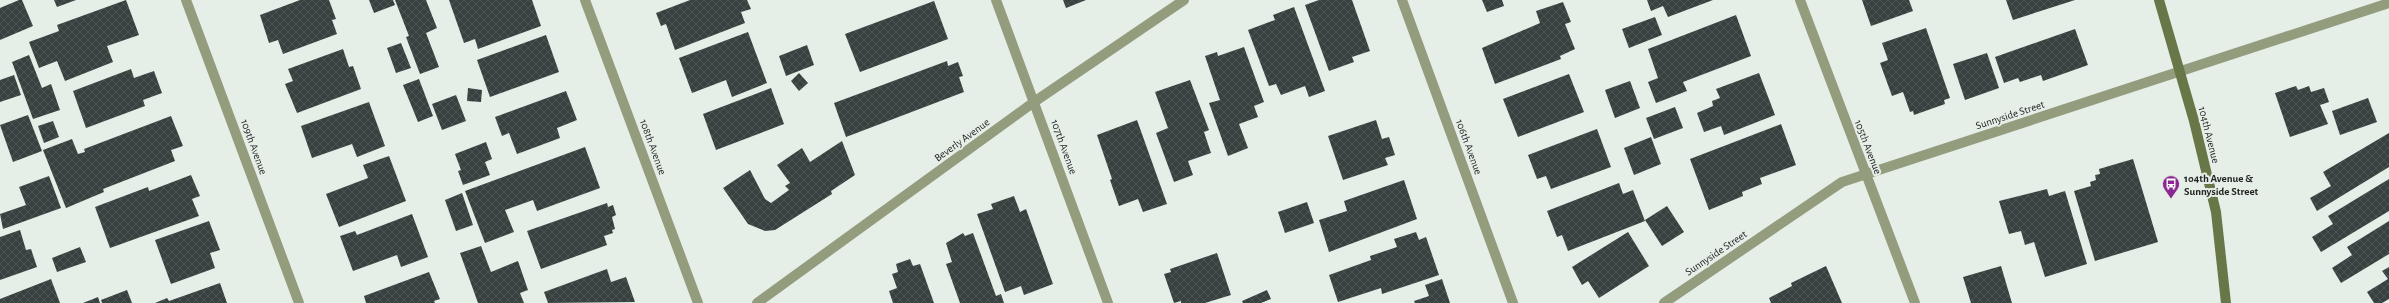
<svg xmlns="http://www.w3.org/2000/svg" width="2389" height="303" font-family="'Alegreya Sans',sans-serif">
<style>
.building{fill:url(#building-cross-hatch)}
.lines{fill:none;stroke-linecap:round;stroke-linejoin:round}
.street{stroke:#939d7e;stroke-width:10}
.secondary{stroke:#687748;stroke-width:10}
.labels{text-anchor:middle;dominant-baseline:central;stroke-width:4;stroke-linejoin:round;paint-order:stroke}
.street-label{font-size:11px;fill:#222523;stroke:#e6eee8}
.poi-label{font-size:11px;font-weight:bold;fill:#222523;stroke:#e6eee8;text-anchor:start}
</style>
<defs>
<pattern id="building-cross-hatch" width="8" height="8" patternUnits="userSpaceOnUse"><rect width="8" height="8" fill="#384140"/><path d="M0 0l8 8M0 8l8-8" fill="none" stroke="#4c5453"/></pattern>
</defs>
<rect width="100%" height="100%" fill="#e6eee8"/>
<g class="building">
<path d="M 19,0 L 22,0 L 33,26 L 0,40 L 0,8 Z"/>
<path d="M 54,0 L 76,0 L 57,7 Z"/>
<path d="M 126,0 L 139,35 L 107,46 L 113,62 L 65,81 L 57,61 L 39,68 L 29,42 L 59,31 L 57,25 Z"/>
<path d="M 300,0 L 329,0 L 336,19 L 332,20 L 337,34 L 283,54 L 278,40 L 269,43 L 260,15 Z"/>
<path d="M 369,0 L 393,0 L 395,5 L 374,13 Z"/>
<path d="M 395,0 L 426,0 L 437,28 L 426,33 L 439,67 L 420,74 L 406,37 L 409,36 Z"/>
<path d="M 449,0 L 532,0 L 541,26 L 478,49 L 475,39 L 464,43 Z"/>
<path d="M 690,0 L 747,0 L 751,9 L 741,12 L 745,23 L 675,50 L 666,24 L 661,26 L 656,13 Z"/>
<path d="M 1063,0 L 1086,0 L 1066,8 Z"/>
<path d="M 1319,0 L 1352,0 L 1370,51 L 1352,57 L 1354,62 L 1329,71 L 1305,5 Z"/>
<path d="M 1482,0 L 1502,0 L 1504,6 L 1487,12 Z"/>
<path d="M 1647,0 L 1713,0 L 1668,17 L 1663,6 L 1651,11 Z"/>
<path d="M 1862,0 L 1909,0 L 1913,11 L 1871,26 Z"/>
<path d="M 2006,0 L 2075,0 L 2013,20 Z"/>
<path d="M 934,1 L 948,39 L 860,72 L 845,34 Z"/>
<path d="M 1563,2 L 1571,22 L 1565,24 L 1575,49 L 1560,56 L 1561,59 L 1495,84 L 1482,48 L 1540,23 L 1536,11 Z"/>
<path d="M 1294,7 L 1325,91 L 1309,97 L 1305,86 L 1281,95 L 1276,84 L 1269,86 L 1248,30 L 1275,20 L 1273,15 Z"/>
<path d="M 1736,15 L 1751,56 L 1683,82 L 1687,91 L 1656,103 L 1648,82 L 1658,78 L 1648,49 Z"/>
<path d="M 1655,17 L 1662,35 L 1629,48 L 1622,29 Z"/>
<path d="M 1926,28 L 1950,98 L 1944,100 L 1945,104 L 1914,115 L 1913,111 L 1910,112 L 1903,92 L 1892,96 L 1880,63 L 1888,60 L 1882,43 Z"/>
<path d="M 2075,29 L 2088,65 L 2043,81 L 2041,75 L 2020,82 L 2018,78 L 2004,83 L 1995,57 Z"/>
<path d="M 748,32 L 767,83 L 732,97 L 726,80 L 692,93 L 679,58 Z"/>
<path d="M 546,35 L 559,72 L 490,97 L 477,60 Z"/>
<path d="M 401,43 L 411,68 L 396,73 L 387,48 Z"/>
<path d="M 807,45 L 814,65 L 786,76 L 779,56 Z"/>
<path d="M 1244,47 L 1264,102 L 1254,106 L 1258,117 L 1239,124 L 1248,148 L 1228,156 L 1209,103 L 1220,100 L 1205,56 L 1217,52 L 1218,56 Z"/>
<path d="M 343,49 L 349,67 L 353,66 L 361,89 L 297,113 L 285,84 L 293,81 L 288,69 Z"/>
<path d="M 1987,53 L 1999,88 L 1965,100 L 1953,64 Z"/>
<path d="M 29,55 L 42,88 L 51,84 L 60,110 L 33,119 L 12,62 Z"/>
<path d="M 947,61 L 948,66 L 958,62 L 963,76 L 959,77 L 964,92 L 846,137 L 834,103 Z"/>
<path d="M 131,69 L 134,78 L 154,71 L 162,93 L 143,100 L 145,106 L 86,128 L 73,91 Z"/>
<path d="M 799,73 L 808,83 L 799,91 L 791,81 Z"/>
<path d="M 1759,73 L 1775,115 L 1724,135 L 1721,126 L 1704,132 L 1697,113 L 1713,106 L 1712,101 L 1720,98 L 1716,89 Z"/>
<path d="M 1569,74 L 1584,112 L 1518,137 L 1503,99 Z"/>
<path d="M 14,75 L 21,95 L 0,102 L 0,80 Z"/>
<path d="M 419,79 L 433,116 L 418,122 L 403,85 Z"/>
<path d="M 1190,80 L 1209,130 L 1204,132 L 1211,153 L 1188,161 L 1193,175 L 1174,182 L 1156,133 L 1168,128 L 1155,92 Z"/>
<path d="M 1630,81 L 1640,108 L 1615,118 L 1605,90 Z"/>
<path d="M 2296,86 L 2298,90 L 2309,86 L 2311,92 L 2324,88 L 2329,102 L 2320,105 L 2328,124 L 2290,137 L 2275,93 Z"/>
<path d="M 468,88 L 482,90 L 481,102 L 467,101 Z"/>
<path d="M 771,88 L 784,124 L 716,150 L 703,114 Z"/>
<path d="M 566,91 L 577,120 L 557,128 L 560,138 L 517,154 L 509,133 L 502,136 L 495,117 Z"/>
<path d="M 456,95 L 466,121 L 442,130 L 432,104 Z"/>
<path d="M 2368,98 L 2377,122 L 2340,135 L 2332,111 Z"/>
<path d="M 369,102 L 385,146 L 357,157 L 352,144 L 312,158 L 301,126 Z"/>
<path d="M 1675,107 L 1683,128 L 1654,139 L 1646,118 Z"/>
<path d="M 28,115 L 42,151 L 13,162 L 0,125 Z"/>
<path d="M 171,116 L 183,146 L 171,150 L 175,161 L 103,189 L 104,192 L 66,208 L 43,150 L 72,139 L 78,154 L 85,152 L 84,149 Z"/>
<path d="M 1137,120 L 1167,204 L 1143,212 L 1138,199 L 1119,206 L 1110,180 L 1112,179 L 1097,135 Z"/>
<path d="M 1376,120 L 1382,139 L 1389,137 L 1395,155 L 1385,158 L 1388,165 L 1343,180 L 1328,136 Z"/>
<path d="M 53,121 L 59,137 L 44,143 L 38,126 Z"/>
<path d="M 1781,124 L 1796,165 L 1760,178 L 1762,184 L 1742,192 L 1743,196 L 1709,210 L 1690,159 Z"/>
<path d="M 1597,129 L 1611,167 L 1551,189 L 1546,176 L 1537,179 L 1528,155 Z"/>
<path d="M 2389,133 L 2389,167 L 2317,211 L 2310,198 L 2331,186 L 2323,172 Z"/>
<path d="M 1651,137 L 1661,164 L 1634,175 L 1624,148 Z"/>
<path d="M 842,141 L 855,175 L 831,191 L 832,194 L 775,230 L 765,231 L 748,224 L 723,188 L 750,170 L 765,199 L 771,203 L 789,190 L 785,186 L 790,183 L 777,165 L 802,148 L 810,162 Z"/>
<path d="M 486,142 L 492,159 L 485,162 L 490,175 L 463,185 L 458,171 L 461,170 L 455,154 Z"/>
<path d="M 585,147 L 600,188 L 537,211 L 533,200 L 505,210 L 514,232 L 485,243 L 465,191 Z"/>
<path d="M 389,156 L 406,201 L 339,227 L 326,194 L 368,178 L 363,165 Z"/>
<path d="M 2133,159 L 2158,242 L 2095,261 L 2074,191 L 2091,186 L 2090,182 L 2096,180 L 2095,175 L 2100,174 L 2099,169 Z"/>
<path d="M 191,175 L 200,196 L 192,199 L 199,216 L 110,248 L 95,207 L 148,187 L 149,191 Z"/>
<path d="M 49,176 L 61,208 L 3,229 L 0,214 L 26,205 L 19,187 Z"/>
<path d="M 2389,179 L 2389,211 L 2321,252 L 2312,237 L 2333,224 L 2328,216 Z"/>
<path d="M 1404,180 L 1417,219 L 1329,252 L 1319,220 L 1347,211 L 1344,201 Z"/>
<path d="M 1619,183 L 1623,194 L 1633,190 L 1645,221 L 1568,251 L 1562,235 L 1557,237 L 1547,211 Z"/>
<path d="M 2047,189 L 2049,196 L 2065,191 L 2087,264 L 2045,277 L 2034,242 L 2025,245 L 2021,231 L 2009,234 L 1999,201 Z"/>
<path d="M 462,193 L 473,225 L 456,231 L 445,200 Z"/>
<path d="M 1014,196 L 1020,212 L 1026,209 L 1053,284 L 1024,295 L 1021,286 L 1005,292 L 977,214 L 993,209 L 991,204 Z"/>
<path d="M 1307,202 L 1314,223 L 1285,233 L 1278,212 Z"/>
<path d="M 607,203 L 608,207 L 613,205 L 616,215 L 612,217 L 615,229 L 612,230 L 613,233 L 604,236 L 607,245 L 541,269 L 527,231 Z"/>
<path d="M 1667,206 L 1684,232 L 1662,246 L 1645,220 Z"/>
<path d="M 412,214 L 428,257 L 401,267 L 397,255 L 353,271 L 340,236 L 355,231 L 357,235 Z"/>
<path d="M 209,221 L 220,250 L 210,253 L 215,268 L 171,284 L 155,240 Z"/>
<path d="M 2389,221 L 2389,254 L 2341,283 L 2332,268 L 2352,255 L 2347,247 Z"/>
<path d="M 20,230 L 26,250 L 31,249 L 37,267 L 0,280 L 0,237 Z"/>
<path d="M 1416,232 L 1419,240 L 1426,237 L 1439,275 L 1382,294 L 1381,288 L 1338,302 L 1329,275 L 1371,260 L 1370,256 L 1397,247 L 1394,239 Z"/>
<path d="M 1628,232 L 1649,266 L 1599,298 L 1588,281 L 1582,285 L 1572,267 Z"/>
<path d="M 963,233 L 965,236 L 973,233 L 996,296 L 1001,294 L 1004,303 L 960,303 L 946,264 L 952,262 L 946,243 Z"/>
<path d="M 481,246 L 491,272 L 518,261 L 528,290 L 520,293 L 524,303 L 478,303 L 460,253 Z"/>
<path d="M 80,247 L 86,262 L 57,272 L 52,258 Z"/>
<path d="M 1217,253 L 1231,295 L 1205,303 L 1181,303 L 1181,301 L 1174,303 L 1164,274 L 1171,272 L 1170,269 Z"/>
<path d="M 910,259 L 913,266 L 920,264 L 934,303 L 893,303 L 889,291 L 897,288 L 892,274 L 898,272 L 896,264 Z"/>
<path d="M 1826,266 L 1842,303 L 1771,303 L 1769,298 L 1792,286 L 1791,283 Z"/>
<path d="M 2001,266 L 2012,303 L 1971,303 L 1963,277 Z"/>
<path d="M 2389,267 L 2389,299 L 2382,303 L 2374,303 L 2367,292 L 2388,279 L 2382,271 Z"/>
<path d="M 607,269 L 611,282 L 626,277 L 635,302 L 548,303 L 544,292 Z"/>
<path d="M 429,272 L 440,299 L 434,301 L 435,303 L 366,303 L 364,296 Z"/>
<path d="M 51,279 L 60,303 L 0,303 L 0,299 Z"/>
<path d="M 1442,279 L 1450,303 L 1415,303 L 1414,301 L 1429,296 L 1425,285 Z"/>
<path d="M 220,283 L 227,303 L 155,303 L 167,298 L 169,301 Z"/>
<path d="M 127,290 L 132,303 L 102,303 L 101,300 Z"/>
<path d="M 1267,290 L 1271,299 L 1261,303 L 1243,303 L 1242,301 Z"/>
<path d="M 98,297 L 100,303 L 83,303 Z"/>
</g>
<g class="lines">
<g class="street">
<path d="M 186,0 L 299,303"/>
<path d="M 585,0 L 698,303"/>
<path d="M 996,0 L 1108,303"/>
<path d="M 1402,0 L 1513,303"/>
<path d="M 1800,0 L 1915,303"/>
<path d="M 757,303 L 1034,102 L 1184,0"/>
<path d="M 1664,303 L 1842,182 L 2389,3"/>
</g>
<path class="secondary" d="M 2159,0 L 2194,121 L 2216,212 L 2226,303"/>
</g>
<defs>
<g id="bus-pin" transform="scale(0.9)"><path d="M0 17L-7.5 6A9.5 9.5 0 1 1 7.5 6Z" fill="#892891" stroke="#e6eee8"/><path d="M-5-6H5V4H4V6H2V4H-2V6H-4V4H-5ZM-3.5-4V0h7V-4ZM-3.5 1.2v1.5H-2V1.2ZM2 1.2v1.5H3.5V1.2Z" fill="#fff"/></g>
</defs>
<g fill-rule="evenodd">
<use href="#bus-pin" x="2171" y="184"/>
</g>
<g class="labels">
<g class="street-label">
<text transform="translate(2010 115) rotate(-18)">Sunnyside Street</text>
<text transform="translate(2209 135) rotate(76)">104th Avenue</text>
<text transform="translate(962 140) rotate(-36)">Beverly Avenue</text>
<text transform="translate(254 147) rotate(70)">109th Avenue</text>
<text transform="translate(653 147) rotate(70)">108th Avenue</text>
<text transform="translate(1064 147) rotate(70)">107th Avenue</text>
<text transform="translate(1469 147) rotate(70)">106th Avenue</text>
<text transform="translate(1868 147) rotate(69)">105th Avenue</text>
<text transform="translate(1716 253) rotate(-34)">Sunnyside Street</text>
</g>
<g class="poi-label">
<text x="2184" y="178">104th Avenue &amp;<tspan x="2184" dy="13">Sunnyside Street</tspan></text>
</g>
</g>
</svg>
